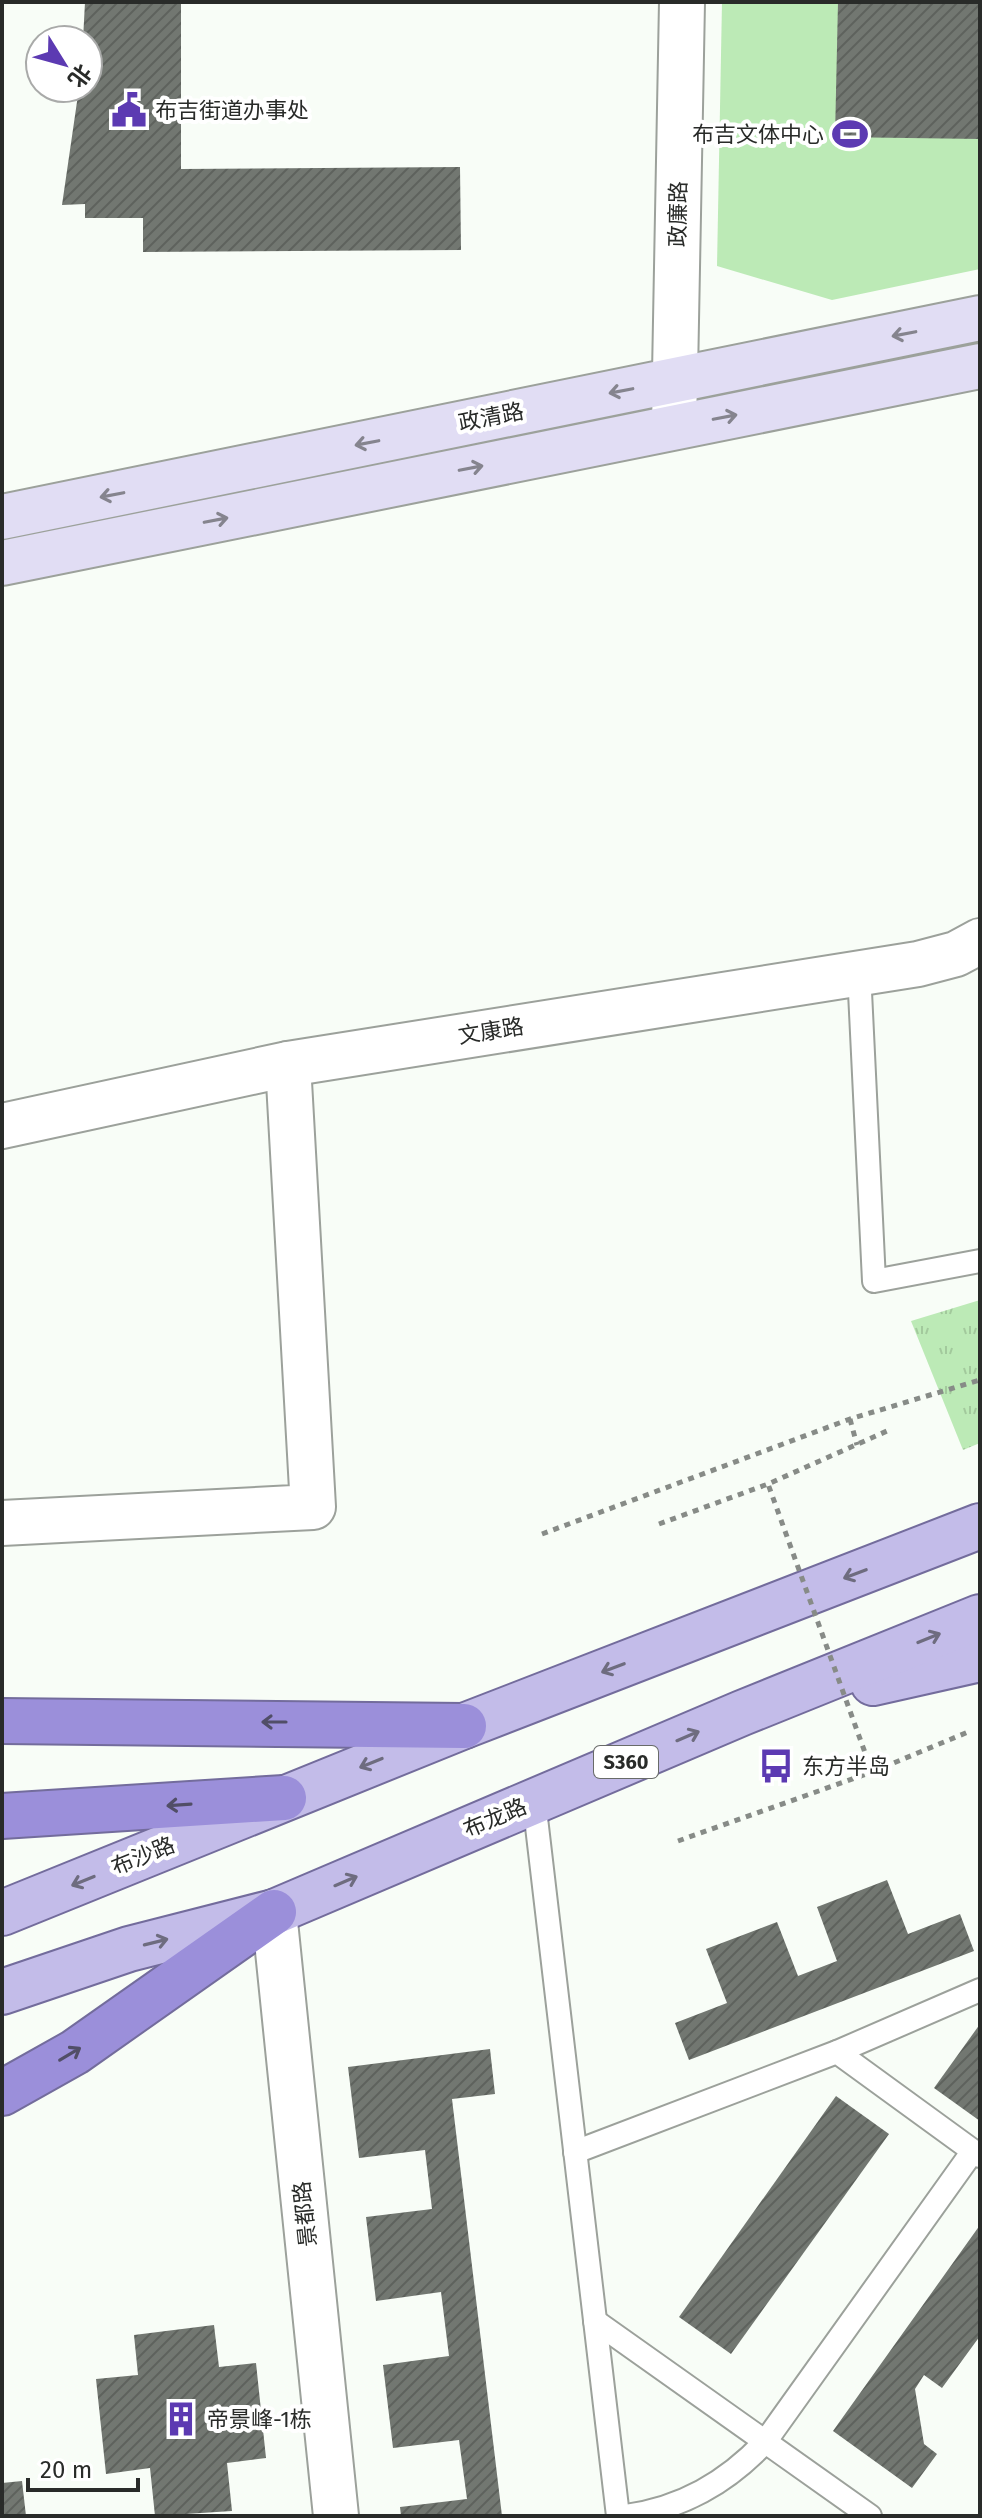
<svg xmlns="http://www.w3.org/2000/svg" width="982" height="2518" font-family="'Fira Sans','Noto Sans SC',sans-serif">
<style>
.grass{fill:url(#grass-tufts)}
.pitch{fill:#bceab6}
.building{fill:url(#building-hatch)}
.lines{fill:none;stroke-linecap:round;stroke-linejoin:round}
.lane-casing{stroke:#9ca19b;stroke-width:26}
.street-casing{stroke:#9ca19b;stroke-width:48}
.secondary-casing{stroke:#9ca19b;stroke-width:48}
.primary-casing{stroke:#736c9c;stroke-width:48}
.highway-casing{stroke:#736c9c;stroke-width:48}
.path{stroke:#878b87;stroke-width:5;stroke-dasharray:6 6;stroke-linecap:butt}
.lane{stroke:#fff;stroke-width:22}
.street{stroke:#fff;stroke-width:44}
.secondary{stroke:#e1ddf4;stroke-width:44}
.primary{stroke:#c3bce9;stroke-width:44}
.highway{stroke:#9b8fda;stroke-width:44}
.path-bridge{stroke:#878b87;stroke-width:5;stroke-dasharray:6 6;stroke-linecap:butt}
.oneway{stroke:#85848e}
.oneway2{stroke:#6e6c7f}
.oneway3{stroke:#514e67}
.labels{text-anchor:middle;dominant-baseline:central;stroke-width:8;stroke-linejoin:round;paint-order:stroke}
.shield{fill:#fff;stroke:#696b69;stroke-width:2}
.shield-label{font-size:20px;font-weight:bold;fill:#292b29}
.poi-label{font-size:22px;fill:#292b29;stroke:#fff;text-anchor:start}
.street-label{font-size:22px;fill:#292b29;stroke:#fff}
</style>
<defs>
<pattern id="grass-tufts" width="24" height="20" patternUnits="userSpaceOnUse" patternTransform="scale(2)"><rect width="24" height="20" fill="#bceab6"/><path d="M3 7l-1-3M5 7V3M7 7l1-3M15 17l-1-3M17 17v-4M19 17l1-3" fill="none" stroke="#a2c99c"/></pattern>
<pattern id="building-hatch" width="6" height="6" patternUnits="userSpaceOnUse" patternTransform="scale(2)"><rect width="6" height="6" fill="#727771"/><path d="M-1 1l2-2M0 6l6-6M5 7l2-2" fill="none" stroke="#5e625d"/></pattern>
</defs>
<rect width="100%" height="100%" fill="#f8fdf7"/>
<path class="grass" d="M 980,1300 L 980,1443 L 963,1450 L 911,1321 Z"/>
<path class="pitch" d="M 722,2 L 980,2 L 980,269 L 832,300 L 717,266 Z"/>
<g class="building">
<path d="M 85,2 L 181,2 L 181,169 L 460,167 L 461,250 L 143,252 L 143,218 L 85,218 L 85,204 L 62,205 L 79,88 L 88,88 L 88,40 L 83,40 Z"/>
<path d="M 838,2 L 980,2 L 980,139 L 835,137 Z"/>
<path d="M 887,1880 L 908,1934 L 960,1914 L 974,1951 L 689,2060 L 675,2023 L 727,2003 L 706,1949 L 777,1922 L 798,1976 L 837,1961 L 817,1907 Z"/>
<path d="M 980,2024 L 980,2121 L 934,2088 Z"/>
<path d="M 490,2049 L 495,2094 L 452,2099 L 502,2516 L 401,2516 L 400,2507 L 467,2499 L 459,2440 L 393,2448 L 383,2365 L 449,2356 L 441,2292 L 376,2301 L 366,2217 L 432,2209 L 425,2150 L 359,2158 L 348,2067 Z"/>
<path d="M 836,2096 L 889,2134 L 731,2354 L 679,2317 Z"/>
<path d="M 980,2225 L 980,2336 L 942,2388 L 924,2375 L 915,2389 L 924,2444 L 937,2454 L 912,2488 L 833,2431 Z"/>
<path d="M 214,2325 L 219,2367 L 256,2363 L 266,2458 L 227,2463 L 232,2511 L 155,2516 L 150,2468 L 106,2474 L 96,2379 L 138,2375 L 134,2335 Z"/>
<path d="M 22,2481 L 26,2516 L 2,2516 L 2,2483 Z"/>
</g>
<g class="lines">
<g class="lane-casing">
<g id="lane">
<path d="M 859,971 L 874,1281 L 980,1261"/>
<path d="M 534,1801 L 618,2516"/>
<path d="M 837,2052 L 980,1990"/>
<path d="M 575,2152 L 837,2052 L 980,2156"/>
<path d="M 595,2321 L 870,2516"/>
<path d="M 626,2516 C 682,2508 726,2483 765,2442 L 973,2151"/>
</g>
</g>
<g class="street-casing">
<g id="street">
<path d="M 674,427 L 682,2"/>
<path d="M 2,1126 L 288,1064 L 918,964 L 956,954 L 980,941"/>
<path d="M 2,1523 L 313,1507 L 288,1064"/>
<path d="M 274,1912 L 336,2516"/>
</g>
</g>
<g class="secondary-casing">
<g id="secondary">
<path d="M 2,517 L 980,318"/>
<path d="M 2,563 L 980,366"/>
</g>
</g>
<g class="primary-casing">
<g id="primary">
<path d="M 873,1683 L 980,1659"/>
<path d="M 2,1913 L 464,1726 L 980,1526"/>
<path d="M 2,1992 L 129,1949 L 274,1912 L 742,1713 L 980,1617"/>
</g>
</g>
<g class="highway-casing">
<g id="highway">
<path d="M 2,1721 L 464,1726"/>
<path d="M 2,1816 L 284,1798"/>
<path d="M 2,2093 L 75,2052 L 274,1912"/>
</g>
</g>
<g class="path">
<path d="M 850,1419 L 857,1445"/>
<path d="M 659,1524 L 768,1484 L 887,1431"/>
<path d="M 542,1534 L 850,1419 L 980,1380"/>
<path d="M 872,1772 L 968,1732"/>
</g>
<use href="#lane" class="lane"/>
<use href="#street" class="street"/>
<use href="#secondary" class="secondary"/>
<use href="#primary" class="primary"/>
<use href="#highway" class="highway"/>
<path class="path-bridge" d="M 678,1841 L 872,1772 L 768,1484"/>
</g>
<defs><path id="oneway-shaft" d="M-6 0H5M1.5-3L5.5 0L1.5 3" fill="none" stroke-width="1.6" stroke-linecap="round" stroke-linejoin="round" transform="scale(2)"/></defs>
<g class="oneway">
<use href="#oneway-shaft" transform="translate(904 334) rotate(169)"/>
<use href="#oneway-shaft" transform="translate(621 391) rotate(169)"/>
<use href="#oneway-shaft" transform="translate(725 417) rotate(-11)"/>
<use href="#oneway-shaft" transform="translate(367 443) rotate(169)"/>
<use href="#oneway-shaft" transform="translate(471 468) rotate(-11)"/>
<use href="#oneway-shaft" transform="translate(112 495) rotate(169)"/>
<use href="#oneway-shaft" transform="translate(216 520) rotate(-11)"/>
</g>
<g class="oneway2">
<use href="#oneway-shaft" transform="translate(855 1574) rotate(159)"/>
<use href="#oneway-shaft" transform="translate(929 1638) rotate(-22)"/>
<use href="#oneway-shaft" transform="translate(613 1668) rotate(159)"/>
<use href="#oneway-shaft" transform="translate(688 1736) rotate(-23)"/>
<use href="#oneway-shaft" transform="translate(371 1763) rotate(158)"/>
<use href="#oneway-shaft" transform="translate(83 1881) rotate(158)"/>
<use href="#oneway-shaft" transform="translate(346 1881) rotate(-23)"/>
<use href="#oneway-shaft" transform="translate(156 1942) rotate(-14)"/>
</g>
<g class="oneway3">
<use href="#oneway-shaft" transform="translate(274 1722) rotate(-180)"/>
<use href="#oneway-shaft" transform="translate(179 1805) rotate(176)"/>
<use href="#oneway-shaft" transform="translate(70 2054) rotate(-31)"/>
</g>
<defs>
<g id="civic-bare" transform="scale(2.76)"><path d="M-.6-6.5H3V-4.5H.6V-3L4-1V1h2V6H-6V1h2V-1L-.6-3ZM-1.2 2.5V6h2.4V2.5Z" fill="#5c3ab2" stroke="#fff" stroke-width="2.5" paint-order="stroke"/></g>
<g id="stadium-bare" transform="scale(2.76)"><path d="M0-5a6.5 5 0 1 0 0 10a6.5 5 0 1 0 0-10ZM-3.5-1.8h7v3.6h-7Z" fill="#5c3ab2" stroke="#fff" stroke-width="2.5" paint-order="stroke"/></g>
<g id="bus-bare" transform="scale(2.76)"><path d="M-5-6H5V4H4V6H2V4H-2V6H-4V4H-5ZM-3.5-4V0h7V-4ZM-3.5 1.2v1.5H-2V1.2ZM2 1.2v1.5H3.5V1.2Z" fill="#5c3ab2" stroke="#fff" stroke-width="2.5" paint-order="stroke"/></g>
<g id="building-bare" transform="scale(2.76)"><path d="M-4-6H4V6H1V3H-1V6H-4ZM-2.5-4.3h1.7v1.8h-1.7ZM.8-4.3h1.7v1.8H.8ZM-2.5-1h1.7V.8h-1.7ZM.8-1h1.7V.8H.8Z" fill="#5c3ab2" stroke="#fff" stroke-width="2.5" paint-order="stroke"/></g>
</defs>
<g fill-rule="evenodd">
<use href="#civic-bare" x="129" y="110"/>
<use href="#stadium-bare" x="850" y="134"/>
<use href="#bus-bare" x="776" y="1766"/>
<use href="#building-bare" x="181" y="2419"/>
</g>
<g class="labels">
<rect class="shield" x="594" y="1746" width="64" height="32" rx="6"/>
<g class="shield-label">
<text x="626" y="1762">S360</text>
</g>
<g class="poi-label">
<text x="155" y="110">布吉街道办事处</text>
<text x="824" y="134" text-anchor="end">布吉文体中心</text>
<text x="802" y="1766">东方半岛</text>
<text x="207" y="2419">帝景峰-1栋</text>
</g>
<g class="street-label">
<text transform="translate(678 214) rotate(-89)">政廉路</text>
<text transform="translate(491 417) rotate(-11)">政清路</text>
<text transform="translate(491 1031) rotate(-9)">文康路</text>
<text transform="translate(495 1818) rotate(-23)">布龙路</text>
<text transform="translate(143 1856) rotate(-22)">布沙路</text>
<text transform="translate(305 2214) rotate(-96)">景都路</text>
</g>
</g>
<rect width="982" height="2518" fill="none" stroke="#292b29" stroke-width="8"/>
<g transform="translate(64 64) rotate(127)"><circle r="38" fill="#ffffff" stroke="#a9aaa9" stroke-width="2"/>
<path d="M0-6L14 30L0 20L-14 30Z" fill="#5c3ab2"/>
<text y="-12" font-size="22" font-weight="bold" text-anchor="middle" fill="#292b29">北</text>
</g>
<path d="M28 2478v12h110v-12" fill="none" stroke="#292b29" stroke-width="4"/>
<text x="40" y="2478" font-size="24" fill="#292b29" stroke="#ffffff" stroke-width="6" paint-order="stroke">20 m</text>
</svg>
